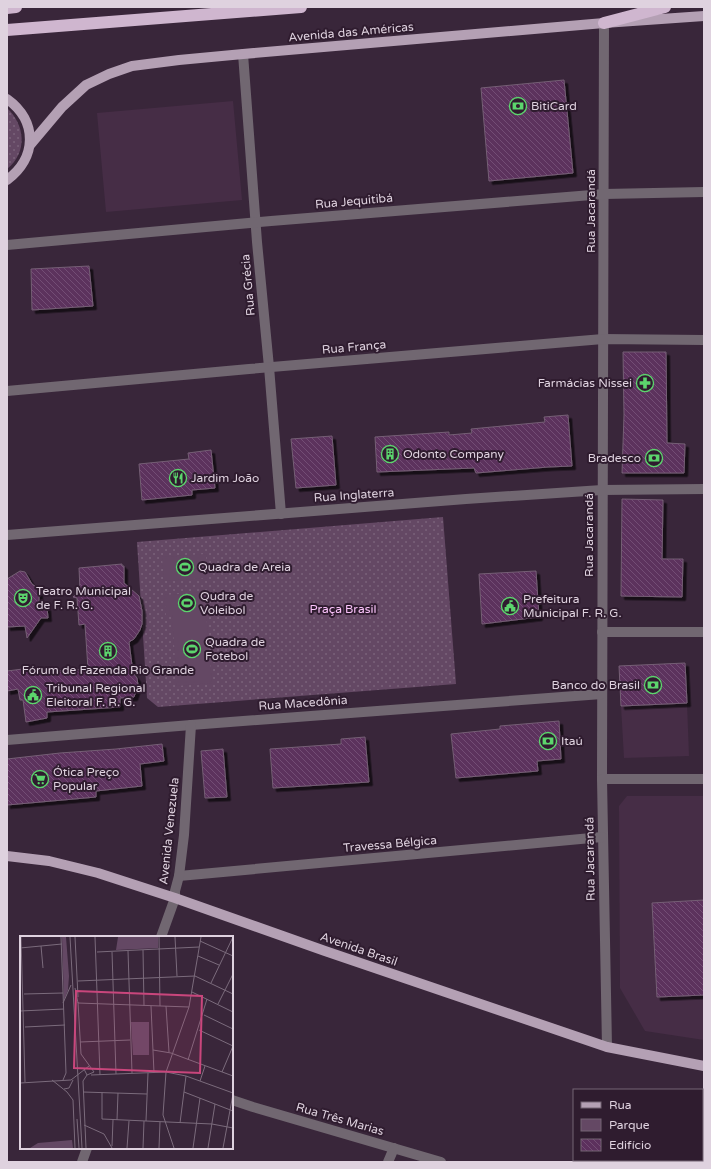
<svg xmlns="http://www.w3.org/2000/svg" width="711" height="1169" font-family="'Varela Round',sans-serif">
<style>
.built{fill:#462d46}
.green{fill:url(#green-dots)}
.pitch{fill:#644864}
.building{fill:url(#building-back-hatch);stroke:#755f75;filter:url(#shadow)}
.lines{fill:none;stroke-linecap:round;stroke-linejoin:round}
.minor{stroke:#716771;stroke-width:10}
.major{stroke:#b4a0b4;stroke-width:10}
.highway{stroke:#cfb6cf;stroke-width:12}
.labels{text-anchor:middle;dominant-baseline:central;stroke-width:4;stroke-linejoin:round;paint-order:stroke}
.street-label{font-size:12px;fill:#dfd2df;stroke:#2f1c2f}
.poi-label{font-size:12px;fill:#dfd2df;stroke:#2f1c2f;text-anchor:start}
.park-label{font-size:12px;fill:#fbc3fb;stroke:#2f1c2f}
.inset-road{fill:none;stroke:#7b6b7c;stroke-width:1}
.view{fill:#c9467c;fill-opacity:0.15;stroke:#c9467c;stroke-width:2}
.inset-edge{fill:none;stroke:#dfd2df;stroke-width:2}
</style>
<defs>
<pattern id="green-dots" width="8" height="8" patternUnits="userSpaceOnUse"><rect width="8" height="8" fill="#644864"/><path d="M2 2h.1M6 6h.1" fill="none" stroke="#7a627a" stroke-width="1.8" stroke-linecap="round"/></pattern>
<pattern id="building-back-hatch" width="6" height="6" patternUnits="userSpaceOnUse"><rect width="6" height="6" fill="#5c305d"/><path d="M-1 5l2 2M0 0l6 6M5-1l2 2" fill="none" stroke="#734d74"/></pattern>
<filter id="shadow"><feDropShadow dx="3.5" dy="3.5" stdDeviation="0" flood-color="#0009"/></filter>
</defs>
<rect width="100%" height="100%" fill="#39263a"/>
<g class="built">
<path d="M 233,101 L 242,200 L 106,212 L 97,113 Z"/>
<path d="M 687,703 L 689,756 L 624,758 L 621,706 Z"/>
<path d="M 627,796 L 704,796 L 704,1040 L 645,1031 L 620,988 L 619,806 Z"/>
</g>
<g class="green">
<path d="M 7,108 C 25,125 28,152 7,169 Z"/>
<path d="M 443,517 L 456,684 L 158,707 L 147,698 L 137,542 Z"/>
</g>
<g class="pitch">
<path d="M 206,554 L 207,578 L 164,581 L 162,557 Z"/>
<path d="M 208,592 L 210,612 L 206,612 L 212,683 L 177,686 L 172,615 L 166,615 L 164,595 Z"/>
</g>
<g class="building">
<path d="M 564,80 L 573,173 L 489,181 L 481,88 Z"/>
<path d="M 89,266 L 93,306 L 32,310 L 31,269 Z"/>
<path d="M 623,352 L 666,352 L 667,443 L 685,444 L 684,473 L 622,473 L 624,415 Z"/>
<path d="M 568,415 L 572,466 L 548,467 L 476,473 L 474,468 L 377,472 L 375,437 L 449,432 L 449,435 L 472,433 L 471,429 L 545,422 L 544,417 Z"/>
<path d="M 332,436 L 336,485 L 296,488 L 291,439 Z"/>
<path d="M 211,450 L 215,488 L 192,490 L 192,495 L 142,500 L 139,464 L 189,459 L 188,453 Z"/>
<path d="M 622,499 L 663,500 L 662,559 L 683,559 L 682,597 L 621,596 Z"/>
<path d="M 122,564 L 122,566 L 124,566 L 124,583 L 139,596 L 142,611 L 142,624 L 140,630 L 134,639 L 129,642 L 133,673 L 137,678 L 138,685 L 134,697 L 120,698 L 120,707 L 47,712 L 47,718 L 26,722 L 23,700 L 20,700 L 18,689 L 7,691 L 7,671 L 39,667 L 40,672 L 88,669 L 85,624 L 79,625 L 77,598 L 73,597 L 80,590 L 79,568 Z"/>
<path d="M 20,571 L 25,572 L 32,584 L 39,589 L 39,608 L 47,607 L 48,618 L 41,618 L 27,638 L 25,626 L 7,627 L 7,579 Z"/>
<path d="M 536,571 L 539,617 L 482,624 L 479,574 Z"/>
<path d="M 685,663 L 687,703 L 621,706 L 619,666 Z"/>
<path d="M 559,721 L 561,759 L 537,761 L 538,771 L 456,778 L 451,734 L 500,729 L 500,726 Z"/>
<path d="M 365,737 L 369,782 L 273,788 L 270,749 L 341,744 L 341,739 Z"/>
<path d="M 162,744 L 164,761 L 140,764 L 142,786 L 96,791 L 96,797 L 7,805 L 7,759 L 60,753 L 116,749 Z"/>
<path d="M 223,749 L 227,797 L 205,798 L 201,751 Z"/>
<path d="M 704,900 L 704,995 L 657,997 L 652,903 Z"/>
</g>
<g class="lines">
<g class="minor">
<path d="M 604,23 L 602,779 L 607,1047"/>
<path d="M 243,54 L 257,242 L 269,367 L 281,514"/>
<path d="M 7,245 L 271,221 L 604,194 L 704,192"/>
<path d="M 7,391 L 249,369 L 603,339 L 704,340"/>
<path d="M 7,535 L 466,499 L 602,490 L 704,489"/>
<path d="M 602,632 L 704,632"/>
<path d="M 7,740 L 191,725 L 602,694"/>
<path d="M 602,779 L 704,779"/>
<path d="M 179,876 L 602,837"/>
<path d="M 161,937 L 175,898 L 175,891 L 179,876 L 184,835 L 191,725"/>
<path d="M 232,1100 L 253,1107 L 441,1162"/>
<path d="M 82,1162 L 87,1148"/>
<path d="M 388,1162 L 394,1148"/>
</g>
<g class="major">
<path d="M 7,99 C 38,121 37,158 7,180"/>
<path d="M 30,145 L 62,107 L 86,85 L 109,74 L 132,66 L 179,60 L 243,54 L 604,23 L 704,16"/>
<path d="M 7,856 L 49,861 L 98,873 L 175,898 L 325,951 L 607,1047 L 704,1066"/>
</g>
<g class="highway">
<path d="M 7,8 L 16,7"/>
<path d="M 604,23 L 665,7"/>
<path d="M 7,30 L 301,7"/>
</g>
</g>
<defs>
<g id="bank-ring" transform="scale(0.9)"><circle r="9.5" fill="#2f1c2f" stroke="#5cd56d" stroke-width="1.5"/><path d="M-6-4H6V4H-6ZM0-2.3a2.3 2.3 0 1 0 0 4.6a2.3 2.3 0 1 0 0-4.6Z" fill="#5cd56d"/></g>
<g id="pharmacy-ring" transform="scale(0.9)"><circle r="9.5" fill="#2f1c2f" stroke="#5cd56d" stroke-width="1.5"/><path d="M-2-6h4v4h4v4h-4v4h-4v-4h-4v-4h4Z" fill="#5cd56d"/></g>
<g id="building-ring" transform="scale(0.9)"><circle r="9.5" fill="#2f1c2f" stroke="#5cd56d" stroke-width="1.5"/><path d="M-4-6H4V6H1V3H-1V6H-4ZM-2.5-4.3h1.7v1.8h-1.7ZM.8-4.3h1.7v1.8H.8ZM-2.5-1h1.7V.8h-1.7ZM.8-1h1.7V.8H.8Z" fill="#5cd56d"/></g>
<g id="restaurant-ring" transform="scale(0.9)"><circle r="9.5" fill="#2f1c2f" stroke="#5cd56d" stroke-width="1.5"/><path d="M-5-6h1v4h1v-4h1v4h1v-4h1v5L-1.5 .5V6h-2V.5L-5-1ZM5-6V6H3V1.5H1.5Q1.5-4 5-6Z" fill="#5cd56d"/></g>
<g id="stadium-ring" transform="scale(0.9)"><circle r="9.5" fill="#2f1c2f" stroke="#5cd56d" stroke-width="1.5"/><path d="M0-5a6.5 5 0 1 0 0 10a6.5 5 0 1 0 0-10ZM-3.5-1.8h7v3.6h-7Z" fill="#5cd56d"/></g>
<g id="theatre-ring" transform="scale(0.9)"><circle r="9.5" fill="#2f1c2f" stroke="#5cd56d" stroke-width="1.5"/><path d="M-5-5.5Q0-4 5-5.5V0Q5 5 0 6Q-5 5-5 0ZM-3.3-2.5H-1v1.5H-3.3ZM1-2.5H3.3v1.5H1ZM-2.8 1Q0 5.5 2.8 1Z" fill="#5cd56d"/></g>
<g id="civic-ring" transform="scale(0.9)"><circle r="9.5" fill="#2f1c2f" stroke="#5cd56d" stroke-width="1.5"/><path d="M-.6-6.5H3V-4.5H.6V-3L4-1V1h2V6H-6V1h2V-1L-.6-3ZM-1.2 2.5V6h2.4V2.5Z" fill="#5cd56d"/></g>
<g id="supermarket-ring" transform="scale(0.9)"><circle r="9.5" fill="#2f1c2f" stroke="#5cd56d" stroke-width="1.5"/><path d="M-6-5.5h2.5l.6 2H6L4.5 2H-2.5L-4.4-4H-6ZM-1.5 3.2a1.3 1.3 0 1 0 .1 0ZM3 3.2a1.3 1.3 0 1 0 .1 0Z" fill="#5cd56d"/></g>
</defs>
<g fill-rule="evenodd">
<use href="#bank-ring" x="518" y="106"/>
<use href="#pharmacy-ring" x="645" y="383"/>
<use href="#building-ring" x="390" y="454"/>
<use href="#bank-ring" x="654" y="458"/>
<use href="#restaurant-ring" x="178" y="478"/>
<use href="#stadium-ring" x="185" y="567"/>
<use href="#theatre-ring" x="23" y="598"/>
<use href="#stadium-ring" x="187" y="603"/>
<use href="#civic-ring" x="510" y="606"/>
<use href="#stadium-ring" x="192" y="649"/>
<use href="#building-ring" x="108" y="651"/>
<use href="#bank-ring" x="653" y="685"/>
<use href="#civic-ring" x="33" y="695"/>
<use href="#bank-ring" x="548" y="741"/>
<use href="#supermarket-ring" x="40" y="779"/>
</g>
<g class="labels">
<g class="street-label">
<text transform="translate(351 32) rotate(-5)">Avenida das Américas</text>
<text transform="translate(354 201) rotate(-5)">Rua Jequitibá</text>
<text transform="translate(591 211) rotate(-90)">Rua Jacarandá</text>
<text transform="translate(248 285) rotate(-95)">Rua Grécia</text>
<text transform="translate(354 347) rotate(-5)">Rua França</text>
<text transform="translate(354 495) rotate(-4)">Rua Inglaterra</text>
<text transform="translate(589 535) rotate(-90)">Rua Jacarandá</text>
<text transform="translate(303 703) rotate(-4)">Rua Macedônia</text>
<text transform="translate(169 831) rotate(-84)">Avenida Venezuela</text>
<text transform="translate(390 844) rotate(-5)">Travessa Bélgica</text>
<text transform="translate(590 859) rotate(-91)">Rua Jacarandá</text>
<text transform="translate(359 949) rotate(19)">Avenida Brasil</text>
<text transform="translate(340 1119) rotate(16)">Rua Três Marias</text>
</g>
<g class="poi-label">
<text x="531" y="106">BitiCard</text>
<text x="632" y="383" text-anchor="end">Farmácias Nissei</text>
<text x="403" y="454">Odonto Company</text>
<text x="641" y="458" text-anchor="end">Bradesco</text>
<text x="191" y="478">Jardim João</text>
<text x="198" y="567">Quadra de Areia</text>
<text x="36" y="591">Teatro Municipal<tspan x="36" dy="14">de F. R. G.</tspan></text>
<text x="200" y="596">Qudra de<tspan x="200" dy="14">Voleibol</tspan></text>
<text x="523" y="599">Prefeitura<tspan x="523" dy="14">Municipal F. R. G.</tspan></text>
<text x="205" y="642">Quadra de<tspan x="205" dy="14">Fotebol</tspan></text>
<text x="108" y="670" text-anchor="middle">Fórum de Fazenda Rio Grande</text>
<text x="640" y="685" text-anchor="end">Banco do Brasil</text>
<text x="46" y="688">Tribunal Regional<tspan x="46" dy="14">Eleitoral F. R. G.</tspan></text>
<text x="561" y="741">Itaú</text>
<text x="53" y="772">Ótica Preço<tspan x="53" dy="14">Popular</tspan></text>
</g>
<g class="park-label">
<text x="343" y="609">Praça Brasil</text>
</g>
</g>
<g transform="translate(20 936)">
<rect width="213" height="213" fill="#39263a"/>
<path d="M 42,1 L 46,1 L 49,40 L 48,54 L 44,64 ZM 111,86 L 129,86 L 129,119 L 113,119 Z" fill="#644864"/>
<path d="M 98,1 L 138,1 L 138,12 L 96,14 ZM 52,204 L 53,212 L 10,212 L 18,207 Z" fill="#644864"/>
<path class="inset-road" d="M 1,1 L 5,146M 41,1 L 46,137 L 43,144M 50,1 L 62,212M 55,1 L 58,61M 75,1 L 80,139M 139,1 L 140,70M 155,1 L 157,40M 180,5 L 213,20M 21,10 L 23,32M 0,12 L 42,8M 123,14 L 124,70M 108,15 L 112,137M 77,16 L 179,11M 92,16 L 96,138M 178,20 L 199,29M 58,45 L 175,40 L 213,58M 191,47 L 213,1M 55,52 L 58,67M 172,56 L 213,76M 4,58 L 43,57M 58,66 L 61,118 L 74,136 L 67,139 L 64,133M 43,67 L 51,49M 58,67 L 169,71M 198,68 L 213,38M 131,70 L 134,137M 146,70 L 149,116M 0,75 L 44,73M 184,79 L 213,93M 5,91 L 45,89M 179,94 L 213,110M 60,106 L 110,104M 133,114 L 151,117 L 213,140M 168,124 L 187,63M 202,136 L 213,110M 71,139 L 146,136 L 166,140 L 213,157M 32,144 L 47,156 L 53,164 L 55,212M 180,145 L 185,130M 0,147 L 51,144 L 69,130M 44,153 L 49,152 L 53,144M 63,156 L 127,158M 82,156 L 82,183 L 192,188 L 213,192M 164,156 L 213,175M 57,183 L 59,212M 97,184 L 98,157M 126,185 L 128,137M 160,187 L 166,140M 64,189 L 84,198 L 92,212M 92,210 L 93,184M 66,212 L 63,145 L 67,139M 107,212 L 109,185M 123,212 L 124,185M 139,212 L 140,186M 154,212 L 143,179 L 146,136 L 169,71 L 181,1M 173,212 L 180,162M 188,212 L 195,168M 203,212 L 213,158"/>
<path class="view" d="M 56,55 L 182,60 L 180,137 L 54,132 Z"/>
<rect width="213" height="213" class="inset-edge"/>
</g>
<rect width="711" height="1169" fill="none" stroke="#dfd2df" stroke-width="16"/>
<rect x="573" y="1089" width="130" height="72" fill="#2f1c2f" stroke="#756575"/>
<rect x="581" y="1102" width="20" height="6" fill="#b4a0b4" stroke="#756575"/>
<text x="609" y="1109" font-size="12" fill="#dfd2df">Rua</text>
<rect x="581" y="1119" width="20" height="12" fill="#644864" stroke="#756575"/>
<text x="609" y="1129" font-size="12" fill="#dfd2df">Parque</text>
<rect x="581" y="1139" width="20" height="12" fill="url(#building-back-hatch)" stroke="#756575"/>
<text x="609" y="1149" font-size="12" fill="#dfd2df">Edifício</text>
</svg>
